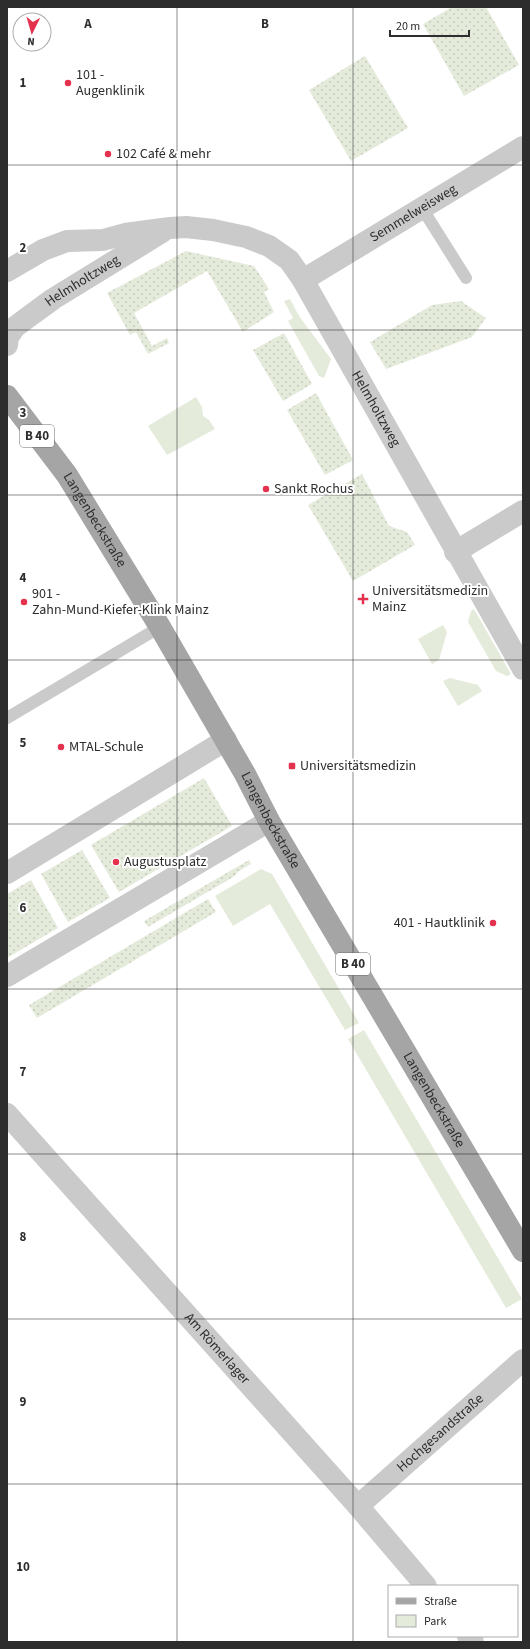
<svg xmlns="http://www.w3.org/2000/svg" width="530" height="1649" font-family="'Source Sans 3',sans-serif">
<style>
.grass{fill:url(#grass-dots)}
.green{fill:#e5ebdb}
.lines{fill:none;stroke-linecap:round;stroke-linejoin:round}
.service{stroke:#cacaca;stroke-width:12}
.minor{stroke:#cacaca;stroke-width:22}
.primary{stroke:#a5a5a5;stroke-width:22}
.grid{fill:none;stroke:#2d2d2d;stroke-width:1;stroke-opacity:0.55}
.poi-dot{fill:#e3314e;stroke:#fff;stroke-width:1.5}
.labels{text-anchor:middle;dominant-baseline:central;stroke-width:4;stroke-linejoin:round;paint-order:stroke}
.shield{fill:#fff;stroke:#6c6c6c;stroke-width:1}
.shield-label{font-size:13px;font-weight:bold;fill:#2d2d2d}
.poi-label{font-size:14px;fill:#2d2d2d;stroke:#fff;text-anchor:start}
.street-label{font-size:14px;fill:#2d2d2d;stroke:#fff}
.grid-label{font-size:13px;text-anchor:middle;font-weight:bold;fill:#2d2d2d;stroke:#fff;stroke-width:4;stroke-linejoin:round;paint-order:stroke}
</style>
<defs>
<pattern id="grass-dots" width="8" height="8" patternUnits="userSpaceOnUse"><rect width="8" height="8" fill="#e5ebdb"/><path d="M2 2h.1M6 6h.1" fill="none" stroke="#c5cabc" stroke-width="1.8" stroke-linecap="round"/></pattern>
</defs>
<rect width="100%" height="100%" fill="#fff"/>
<g class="grass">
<path d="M 452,7 L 486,7 L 519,65 L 464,96 L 423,24 Z"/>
<path d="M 365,56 L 408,128 L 351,161 L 309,90 Z"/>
<path d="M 186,251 L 254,266 L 269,289 L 264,292 L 274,312 L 243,332 L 207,271 L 134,313 L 152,346 L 167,338 L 169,343 L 148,354 L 136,332 L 130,335 L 107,293 Z"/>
<path d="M 461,301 L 486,318 L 472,337 L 386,369 L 370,342 L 432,305 Z"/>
<path d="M 284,333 L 312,384 L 283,401 L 253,350 Z"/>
<path d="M 316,393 L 353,460 L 325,475 L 287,410 Z"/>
<path d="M 362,474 L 389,526 L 407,532 L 415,545 L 353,581 L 308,505 Z"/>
<path d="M 204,778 L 232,826 L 119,892 L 91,845 Z"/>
<path d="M 82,850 L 110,898 L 68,922 L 41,874 Z"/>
<path d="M 249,860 L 251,864 L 239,871 L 235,876 L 148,927 L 144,921 Z"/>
<path d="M 31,880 L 58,928 L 7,958 L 7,894 Z"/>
<path d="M 208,899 L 216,912 L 37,1018 L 29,1005 Z"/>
</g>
<g class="green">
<path d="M 290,299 L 299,316 L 331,359 L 324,378 L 319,376 L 288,321 L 293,318 L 284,301 Z"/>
<path d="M 196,397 L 202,407 L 203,416 L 209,420 L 215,429 L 167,455 L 148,426 Z"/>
<path d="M 474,609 L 511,674 L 507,676 L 496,671 L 468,622 L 471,611 Z"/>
<path d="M 443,625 L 447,632 L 439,660 L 432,664 L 418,639 Z"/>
<path d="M 450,678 L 478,685 L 482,691 L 458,706 L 443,681 Z"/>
<path d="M 261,869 L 272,874 L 359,1023 L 345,1030 L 270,904 L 233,926 L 215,896 Z"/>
<path d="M 364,1030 L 522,1299 L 506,1308 L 348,1039 Z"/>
</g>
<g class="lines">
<g class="service">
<path d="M 422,208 L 466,278"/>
<path d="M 7,718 L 160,627"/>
</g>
<g class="minor">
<path id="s1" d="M 7,271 L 43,250 L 67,241 L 103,240 L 125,234 L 170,228 L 186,227 L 213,230 L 246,237 L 269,246 L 289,260 L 303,280 L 523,669"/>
<path id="s2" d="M 303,280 L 523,147"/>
<path id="s3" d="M 7,345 L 8,337 L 15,327 L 27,318 L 53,299 L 162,232"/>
<path d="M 455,552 L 523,511"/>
<path d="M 7,873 L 226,740"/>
<path d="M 7,976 L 269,821"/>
<path id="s4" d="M 7,1114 L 358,1506 L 426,1586"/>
<path id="s5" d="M 358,1506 L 523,1360"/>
<path d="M 468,1636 L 473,1642"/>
</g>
<path class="primary" id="s6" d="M 7,396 L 67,475 L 160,627 L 245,774 L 269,821 L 523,1251"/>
</g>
<path class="grid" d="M 177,7 L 177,1642M 353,7 L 353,1642M 7,165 L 523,165M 7,330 L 523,330M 7,495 L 523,495M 7,660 L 523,660M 7,824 L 523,824M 7,989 L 523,989M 7,1154 L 523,1154M 7,1319 L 523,1319M 7,1484 L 523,1484"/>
<g class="poi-dot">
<circle cx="68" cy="83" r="4"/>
<circle cx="108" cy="154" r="4"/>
<circle cx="266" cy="489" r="4"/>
<path d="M361 593h4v4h4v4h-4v4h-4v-4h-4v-4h4z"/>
<circle cx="24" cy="602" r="4"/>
<circle cx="61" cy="747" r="4"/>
<rect x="288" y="762" width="8" height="8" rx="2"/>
<circle cx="116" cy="862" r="4"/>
<circle cx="493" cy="923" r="4"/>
</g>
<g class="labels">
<g class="shield">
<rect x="20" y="425" width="34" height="22" rx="3"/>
<rect x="336" y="953" width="34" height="22" rx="3"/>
</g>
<g class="shield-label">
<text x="37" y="436">B 40</text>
<text x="353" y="964">B 40</text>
</g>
<g class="poi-label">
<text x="76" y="75">101 -<tspan x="76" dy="16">Augenklinik</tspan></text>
<text x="116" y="154">102 Café &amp; mehr</text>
<text x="274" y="489">Sankt Rochus</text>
<text x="372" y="591">Universitätsmedizin<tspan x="372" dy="16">Mainz</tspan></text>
<text x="32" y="594">901 -<tspan x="32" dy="16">Zahn-Mund-Kiefer-Klink Mainz</tspan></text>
<text x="69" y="747">MTAL-Schule</text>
<text x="300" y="766">Universitätsmedizin</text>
<text x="124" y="862">Augustusplatz</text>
<text x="485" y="923" text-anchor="end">401 - Hautklinik</text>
</g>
<g class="street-label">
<text stroke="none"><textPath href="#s2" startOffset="129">Semmelweisweg</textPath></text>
<text stroke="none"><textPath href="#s3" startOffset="102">Helmholtzweg</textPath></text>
<text stroke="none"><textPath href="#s1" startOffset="470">Helmholtzweg</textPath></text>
<text stroke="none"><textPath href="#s6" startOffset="152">Langenbeckstraße</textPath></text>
<text stroke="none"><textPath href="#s6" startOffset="500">Langenbeckstraße</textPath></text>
<text stroke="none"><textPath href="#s6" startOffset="824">Langenbeckstraße</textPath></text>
<text stroke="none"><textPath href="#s4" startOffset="315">Am Römerlager</textPath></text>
<text stroke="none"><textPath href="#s5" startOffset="110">Hochgesandstraße</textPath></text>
</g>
</g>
<g class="grid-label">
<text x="88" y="28">A</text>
<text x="265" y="28">B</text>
<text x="23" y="87">1</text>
<text x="23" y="252">2</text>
<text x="23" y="417">3</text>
<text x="23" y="582">4</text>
<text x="23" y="747">5</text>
<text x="23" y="912">6</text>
<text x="23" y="1076">7</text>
<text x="23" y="1241">8</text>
<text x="23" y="1406">9</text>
<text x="23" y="1571">10</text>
</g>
<rect width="530" height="1649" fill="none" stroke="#2d2d2d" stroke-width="16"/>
<rect x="388" y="1585" width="130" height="52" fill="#ffffff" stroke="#ababab"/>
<rect x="396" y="1598" width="20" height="6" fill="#a5a5a5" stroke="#ababab"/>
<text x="424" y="1605" font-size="12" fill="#2d2d2d">Straße</text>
<rect x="396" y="1615" width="20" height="12" fill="#e5ebdb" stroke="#ababab"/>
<text x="424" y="1625" font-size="12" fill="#2d2d2d">Park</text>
<g transform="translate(32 32) rotate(185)"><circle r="19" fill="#ffffff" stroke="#ababab"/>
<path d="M0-3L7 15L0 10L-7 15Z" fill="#e3314e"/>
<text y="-6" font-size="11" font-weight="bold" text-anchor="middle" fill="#2d2d2d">N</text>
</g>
<path d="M390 30v6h79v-6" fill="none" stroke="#2d2d2d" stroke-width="2"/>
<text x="396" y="30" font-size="12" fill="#2d2d2d" stroke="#ffffff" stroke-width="3" paint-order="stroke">20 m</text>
</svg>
